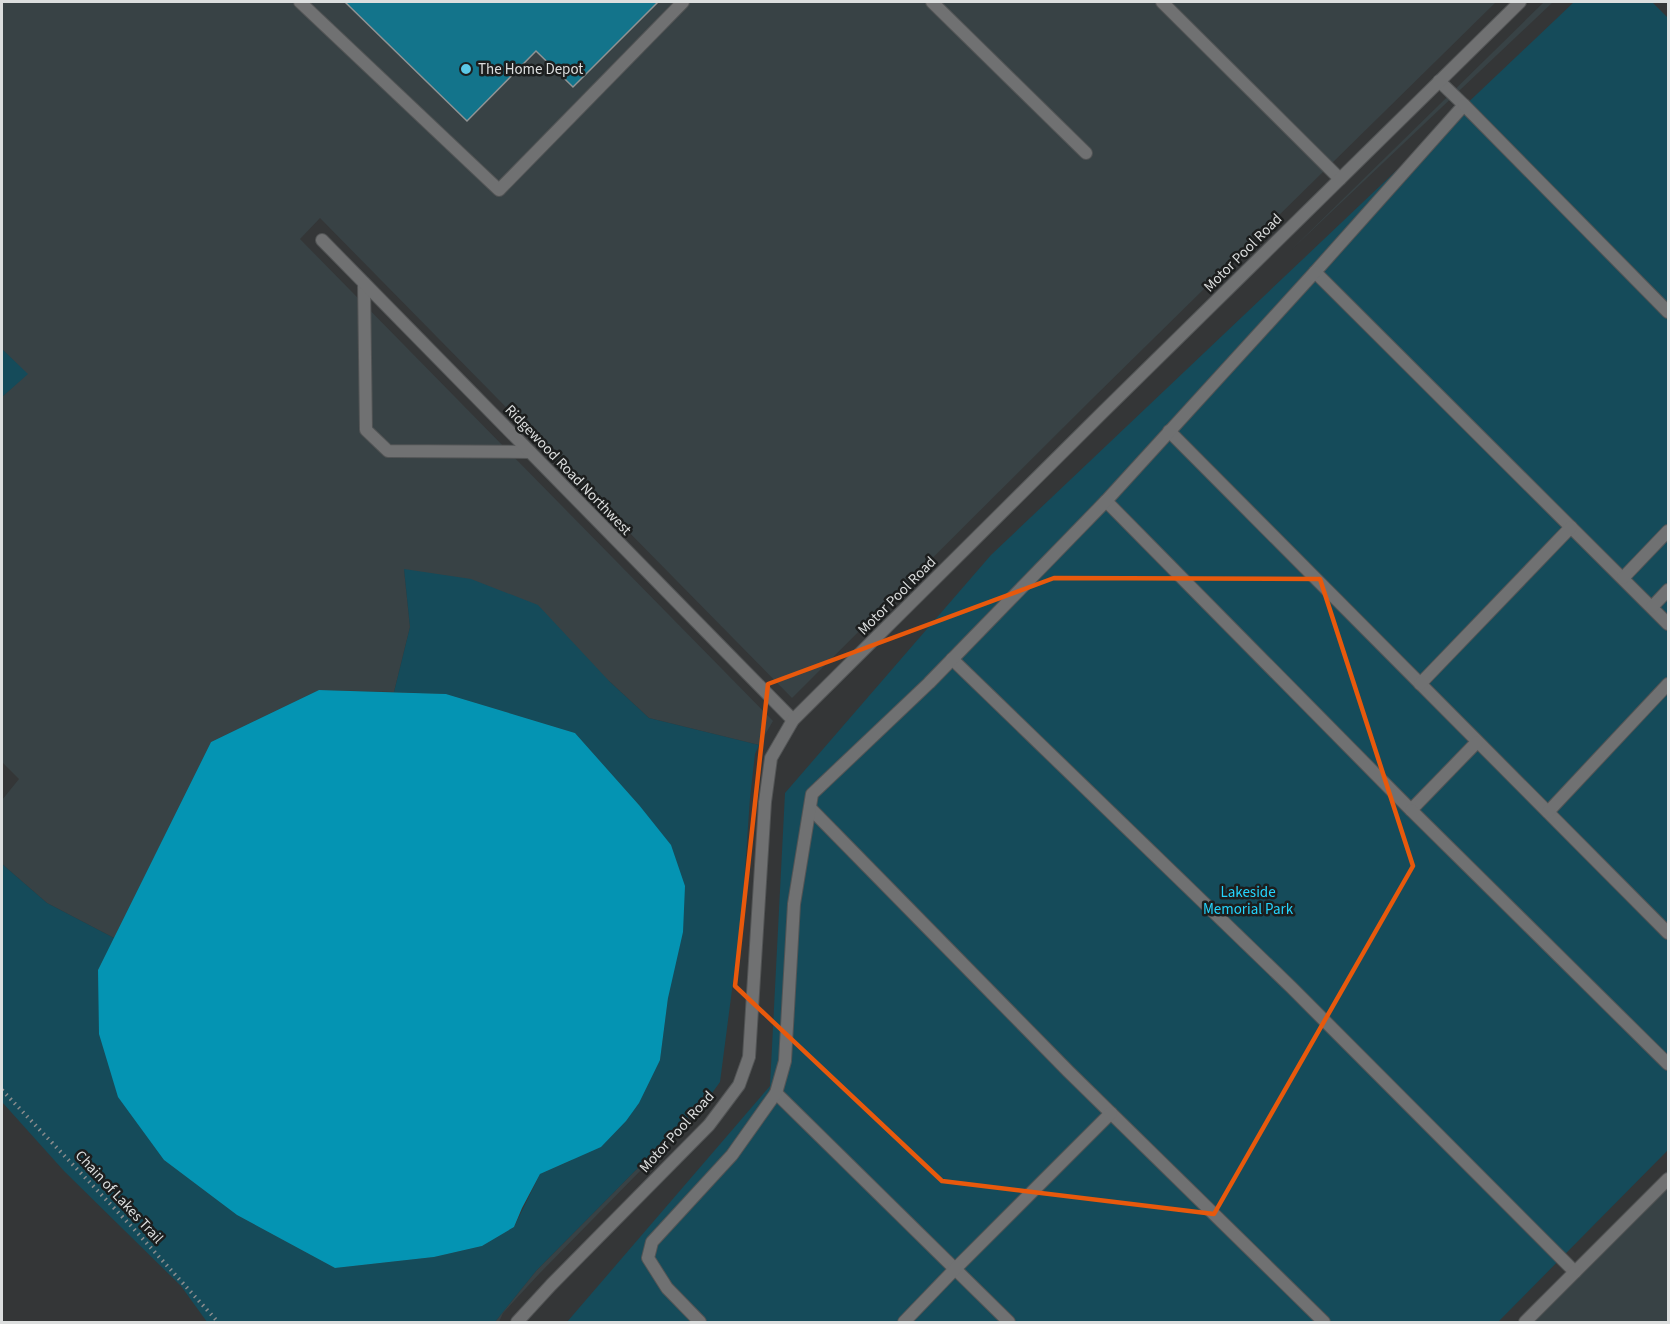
<svg xmlns="http://www.w3.org/2000/svg" width="1670" height="1324" font-family="'Source Sans 3',sans-serif">
<style>
.built{fill:#384245}
.green{fill:#154b5a}
.water{fill:#0494b3}
.building{fill:#13748b;stroke:#909394;stroke-width:1.5}
.lines{fill:none;stroke-linecap:round;stroke-linejoin:round}
.service-casing{stroke:#525455;stroke-width:14}
.minor-casing{stroke:#525455;stroke-width:14}
.path{stroke:#8a8c8d;stroke-width:4;stroke-dasharray:1.5 4.5;stroke-linecap:butt}
.service{stroke:#707172;stroke-width:12}
.minor{stroke:#707172;stroke-width:12}
.marked{fill:none;stroke:#e8590c;stroke-width:4.5;stroke-linejoin:round}
.poi-dot{fill:#5bc8e6;stroke:#1c1e1e;stroke-width:2}
.labels{text-anchor:middle;dominant-baseline:central;stroke-width:5;stroke-linejoin:round;paint-order:stroke}
.poi-label{font-size:15px;fill:#dcdede;stroke:#1c1e1e;text-anchor:start}
.street-label{font-size:15px;fill:#dcdede;stroke:#1c1e1e}
.park-label{font-size:15px;fill:#24d5fe;stroke:#1c1e1e}
</style>
<rect width="100%" height="100%" fill="#343637"/>
<g class="built">
<path d="M 2,2 L 1496,2 L 1092,399 L 792,698 L 320,218 L 300,239 L 773,721 L 759,745 L 649,718 L 609,681 L 404,569 L 410,627 L 394,692 L 319,690 L 211,742 L 114,938 L 47,903 L 2,864 L 2,800 L 19,779 L 2,762 L 2,397 L 27,374 L 2,349 Z"/>
<path d="M 1544,2 L 1553,2 L 1290,251 Z"/>
<path d="M 712,1093 L 696,1114 L 539,1274 L 503,1313 L 499,1322 L 495,1322 L 536,1271 Z"/>
<path d="M 1668,1170 L 1668,1322 L 1518,1322 Z"/>
</g>
<g class="green">
<path d="M 1574,2 L 1652,2 L 1668,18 L 1668,1150 L 1498,1322 L 567,1322 L 770,1086 L 785,793 L 991,555 Z"/>
<path d="M 2,349 L 28,374 L 2,397 Z"/>
<path d="M 404,569 L 471,579 L 538,605 L 609,681 L 649,718 L 759,745 L 755,754 L 750,798 L 742,913 L 720,1082 L 712,1093 L 536,1271 L 495,1322 L 207,1322 L 181,1286 L 64,1171 L 2,1102 L 2,864 L 47,903 L 114,938 L 98,970 L 164,1160 L 237,1215 L 335,1268 L 434,1257 L 482,1246 L 514,1227 L 540,1174 L 572,1160 L 660,1060 L 668,998 L 639,805 L 575,733 L 446,694 L 394,692 L 410,627 Z"/>
</g>
<path class="water" d="M 319,690 L 446,694 L 575,733 L 639,805 L 671,845 L 685,886 L 683,932 L 668,998 L 660,1060 L 639,1103 L 626,1121 L 601,1147 L 540,1174 L 522,1208 L 514,1227 L 482,1246 L 434,1257 L 335,1268 L 237,1215 L 164,1160 L 118,1097 L 99,1034 L 98,970 L 211,742 Z"/>
<path class="building" d="M 345,2 L 658,2 L 573,87 L 536,51 L 467,121 Z"/>
<g class="lines">
<g class="service-casing">
<g id="service">
<path d="M 300,2 L 499,190 L 683,2"/>
<path d="M 932,2 L 1086,153"/>
<path d="M 1162,2 L 1340,179"/>
<path d="M 1439,81 L 1464,105 L 1315,272 L 1668,624"/>
<path d="M 1464,105 L 1668,312"/>
<path d="M 364,283 L 366,430 L 388,451 L 530,452"/>
<path d="M 1169,431 L 1668,933"/>
<path d="M 1106,501 L 1411,810 L 1477,742"/>
<path d="M 1623,578 L 1668,531"/>
<path d="M 1652,607 L 1668,590"/>
<path d="M 952,659 L 1291,987 L 1575,1272"/>
<path d="M 1420,684 L 1571,527"/>
<path d="M 810,808 L 1068,1071 L 1324,1322"/>
<path d="M 1411,810 L 1668,1064"/>
<path d="M 1548,812 L 1668,684"/>
<path d="M 776,1093 L 1009,1322"/>
<path d="M 700,1322 L 667,1288 L 648,1258 L 652,1242 L 732,1155 L 776,1093 L 785,1061 L 794,904 L 812,794 L 929,683 L 1106,501 L 1315,272"/>
<path d="M 904,1322 L 955,1269 L 1111,1113"/>
<path d="M 1525,1322 L 1668,1179"/>
</g>
</g>
<g class="minor-casing">
<g id="minor">
<path d="M 322,240 L 793,720"/>
<path d="M 517,1322 L 551,1285 L 709,1125 L 739,1085 L 749,1057 L 765,802 L 771,758 L 793,720 L 1104,411 L 1520,2"/>
</g>
</g>
<path class="path" d="M 2,1090 L 133,1228 L 218,1322"/>
<use href="#service" class="service"/>
<use href="#minor" class="minor"/>
</g>
<path class="marked" d="M 1054,578 L 1320,579 L 1413,866 L 1214,1214 L 942,1181 L 735,986 L 768,684 Z"/>
<circle class="poi-dot" cx="466" cy="69" r="6"/>
<g class="labels">
<g class="poi-label">
<text x="478" y="69">The Home Depot</text>
</g>
<g class="street-label">
<text transform="translate(1243 253) rotate(-45)">Motor Pool Road</text>
<text transform="translate(568 470) rotate(46)">Ridgewood Road Northwest</text>
<text transform="translate(897 596) rotate(-45)">Motor Pool Road</text>
<text transform="translate(677 1132) rotate(-48)">Motor Pool Road</text>
<text transform="translate(119 1197) rotate(47)">Chain of Lakes Trail</text>
</g>
<g class="park-label">
<text x="1248" y="892">Lakeside<tspan x="1248" dy="17">Memorial Park</tspan></text>
</g>
</g>
<rect width="1670" height="1324" fill="none" stroke="#dcdede" stroke-width="6"/>
</svg>
